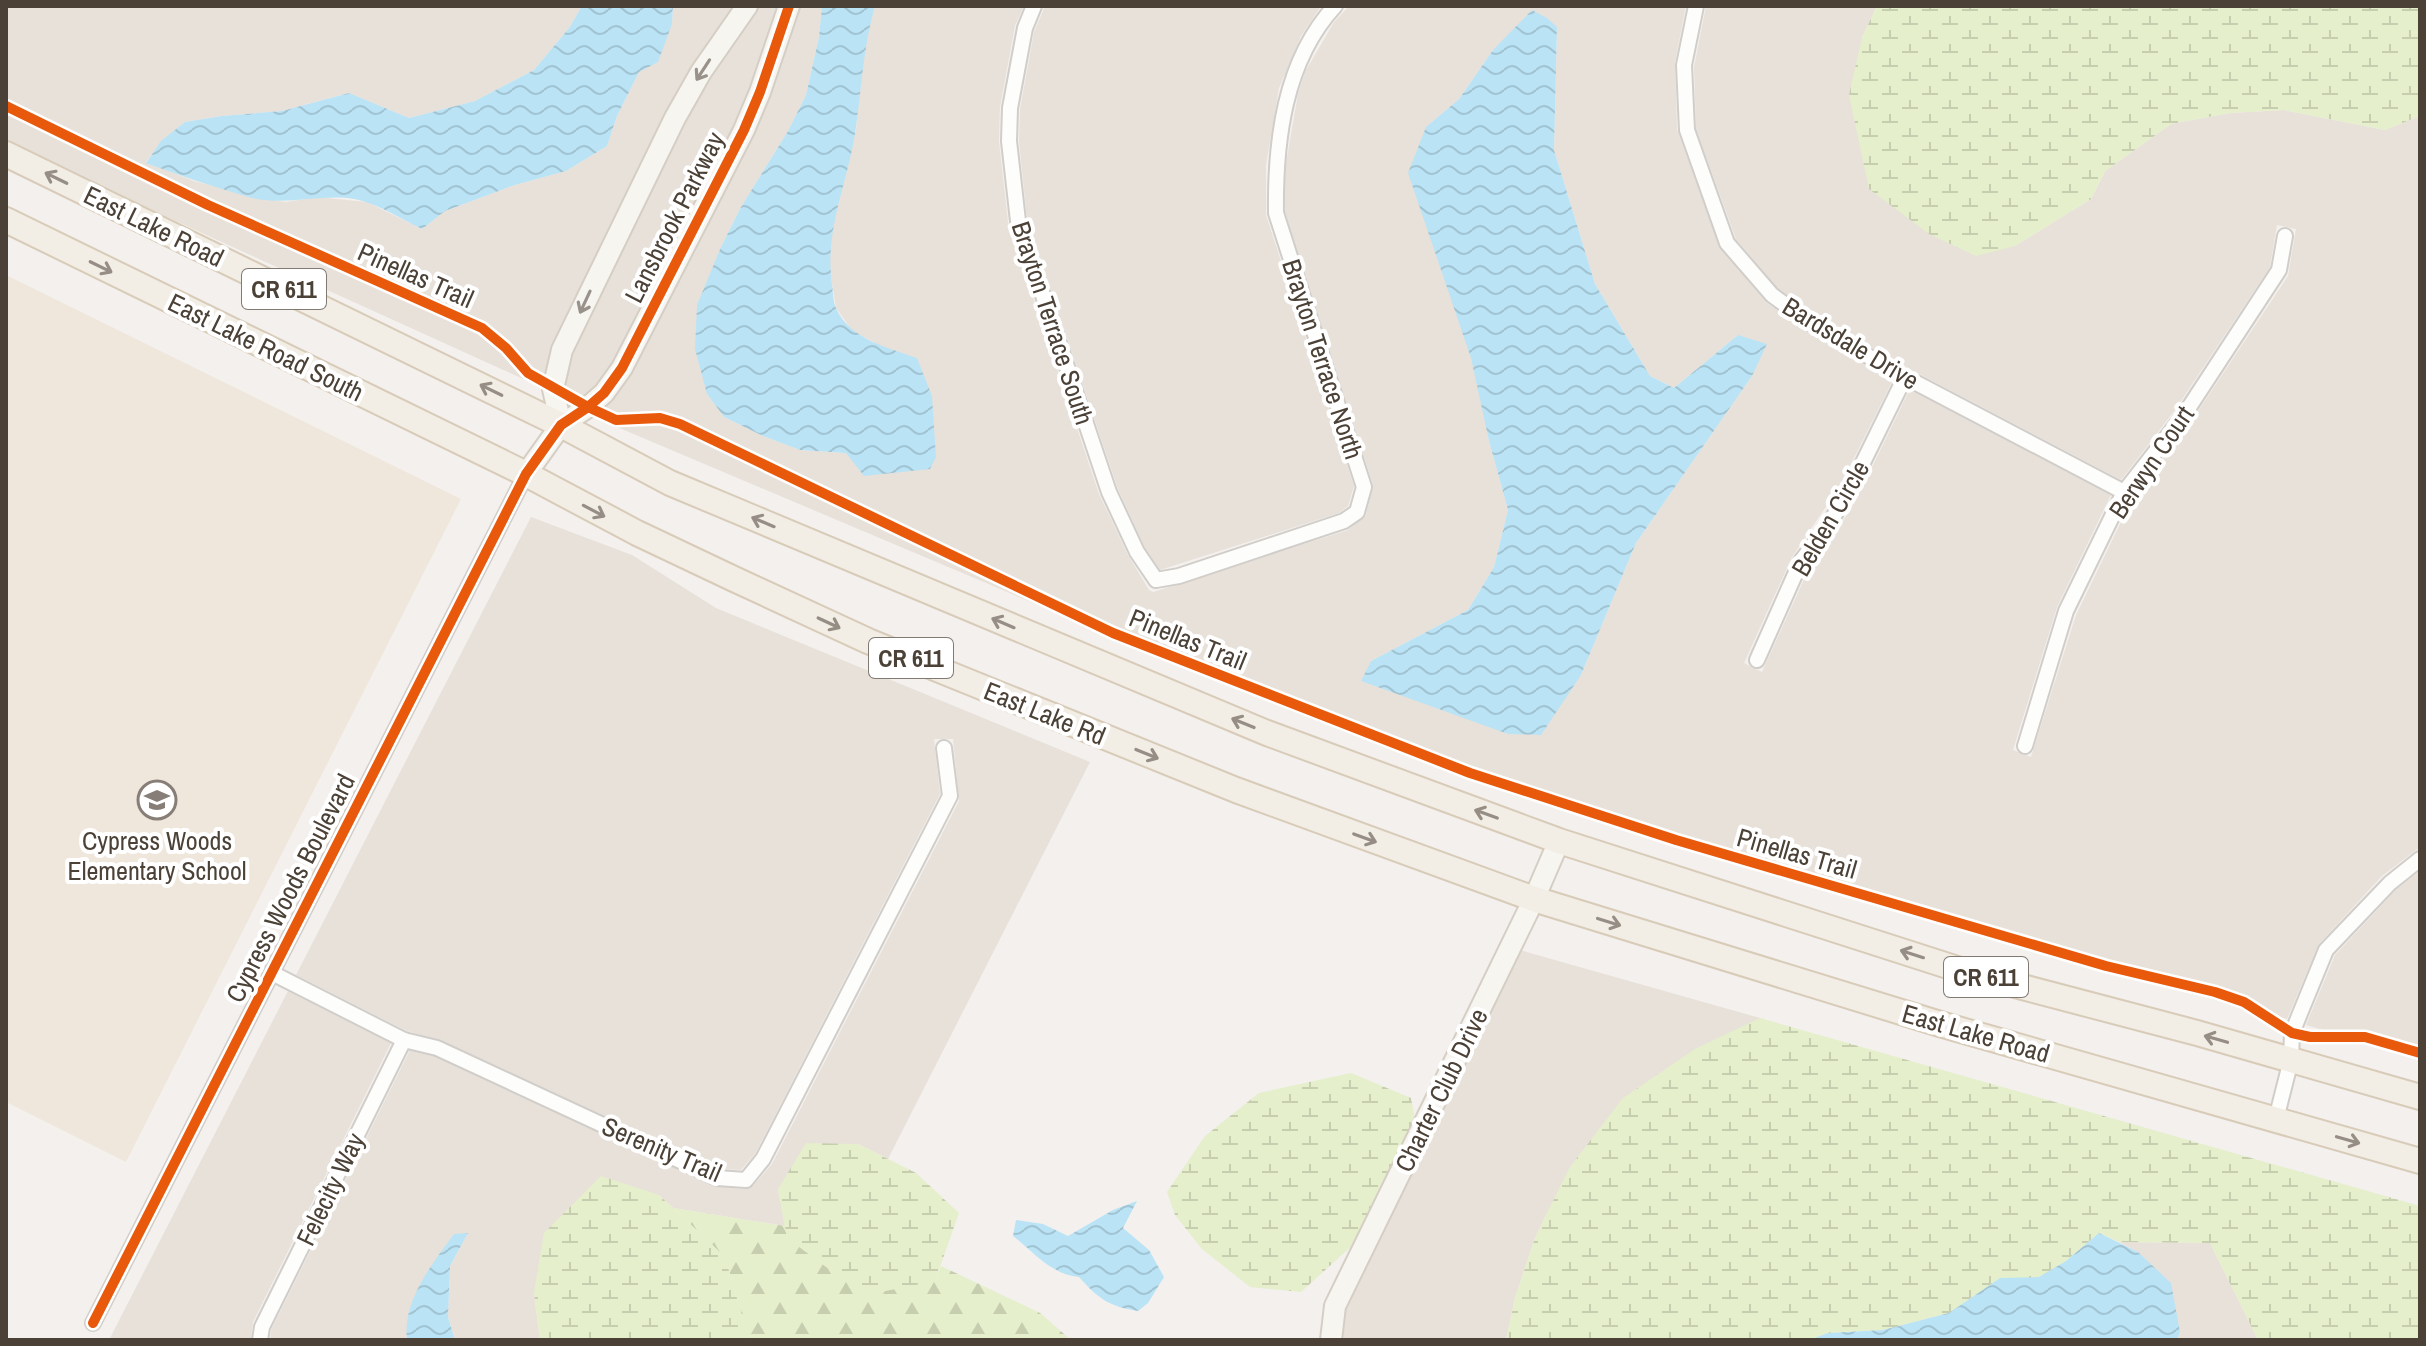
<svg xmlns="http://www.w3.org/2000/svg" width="2426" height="1346" font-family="'Archivo Narrow',sans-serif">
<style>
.residential{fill:#e8e1da;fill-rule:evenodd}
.education{fill:#efe7dc}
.forest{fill:url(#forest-firs)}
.wetland{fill:url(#wetland-marsh)}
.water{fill:url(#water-waves)}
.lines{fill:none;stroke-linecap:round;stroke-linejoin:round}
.street-casing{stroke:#d1ceca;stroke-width:18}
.secondary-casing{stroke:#d5cec5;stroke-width:24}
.primary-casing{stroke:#d8cbb8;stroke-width:28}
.street{stroke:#fdfdfc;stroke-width:14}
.secondary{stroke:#f7f5f0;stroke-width:20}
.primary{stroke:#f2ede5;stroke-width:24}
.cycleway-casing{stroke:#fff;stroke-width:15}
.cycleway{stroke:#e8590c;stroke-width:10}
.oneway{stroke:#98928a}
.oneway2{stroke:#968e85}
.labels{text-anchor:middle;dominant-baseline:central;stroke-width:8;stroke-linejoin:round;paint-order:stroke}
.shield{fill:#fff;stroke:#817a73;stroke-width:2}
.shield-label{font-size:24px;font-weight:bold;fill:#4b4137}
.street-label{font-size:26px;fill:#4b4137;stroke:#fff}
.poi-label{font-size:26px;fill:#4b4137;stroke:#fff}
</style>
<defs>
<pattern id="forest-firs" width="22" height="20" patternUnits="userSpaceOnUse" patternTransform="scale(2)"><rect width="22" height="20" fill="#e5efcb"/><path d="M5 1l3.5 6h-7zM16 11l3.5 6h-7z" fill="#c6ceaf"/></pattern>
<pattern id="wetland-marsh" width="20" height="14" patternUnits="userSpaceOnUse" patternTransform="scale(2)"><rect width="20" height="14" fill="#e5efcb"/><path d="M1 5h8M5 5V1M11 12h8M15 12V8" fill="none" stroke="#c6ceaf"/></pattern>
<pattern id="water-waves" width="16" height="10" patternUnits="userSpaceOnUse" patternTransform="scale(2)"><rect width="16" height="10" fill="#bae3f5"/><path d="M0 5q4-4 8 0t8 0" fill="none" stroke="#a1c4d3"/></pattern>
</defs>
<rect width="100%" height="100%" fill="#f3f0ed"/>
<g class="residential">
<path d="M 6,6 L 582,6 L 569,28 L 534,70 L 475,101 L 409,118 L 348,93 L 282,111 L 222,116 L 185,122 L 162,141 L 146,162 L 194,181 L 233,191 L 245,196 L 286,202 L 317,197 L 367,202 L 422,229 L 445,211 L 515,185 L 566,171 L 607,146 L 617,116 L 639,72 L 672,24 L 673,6 L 735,6 L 693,67 L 666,114 L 553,345 L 543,388 L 6,144 Z"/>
<path d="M 759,6 L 778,6 L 751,88 L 735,126 L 613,363 L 596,386 L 574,404 L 565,399 L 563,390 L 572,353 L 683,123 L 710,77 Z"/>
<path d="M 800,6 L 822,6 L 819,37 L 806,95 L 788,131 L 741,207 L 721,247 L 707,394 L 724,417 L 763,436 L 800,450 L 846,453 L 876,343 L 853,332 L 836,308 L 830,271 L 830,241 L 834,213 L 856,130 L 864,44 L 875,6 L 1024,6 L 1015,26 L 1000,107 L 999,141 L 1008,222 L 1099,494 L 1128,555 L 1149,590 L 1153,592 L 1348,530 L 1366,515 L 1373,485 L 1285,213 L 1285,169 L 1298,94 L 1305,72 L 1334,22 L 1349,6 L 1686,6 L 1675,62 L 1677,129 L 1720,248 L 1766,302 L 1809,333 L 1893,380 L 1840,486 L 1792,557 L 1744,663 L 1762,672 L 1810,566 L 1835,534 L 1858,496 L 1910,389 L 2111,495 L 2057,607 L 2013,750 L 2031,757 L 2076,615 L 2133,497 L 2192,420 L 2288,276 L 2296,229 L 2277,225 L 2270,267 L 2175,410 L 2121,480 L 1910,369 L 1818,318 L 1778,289 L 1736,239 L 1696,129 L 1694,67 L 1706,6 L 1877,6 L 1862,37 L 2015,246 L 2091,199 L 2105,171 L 2171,124 L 2230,113 L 2284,110 L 2385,130 L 2420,116 L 2420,847 L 2382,876 L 2319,944 L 2287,1019 L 2093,962 L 1631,832 L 1398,749 L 1123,641 L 610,424 L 594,415 L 752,135 L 770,95 ZM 1557,27 L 1554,150 L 1595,284 L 1650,376 L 1674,388 L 1738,335 L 1752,376 L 1636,543 L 1581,675 L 1371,661 L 1468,610 L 1494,567 L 1508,510 L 1489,441 L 1426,127 L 1459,99 L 1493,50 Z"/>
<path d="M 1045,6 L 1321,6 L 1301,36 L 1279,88 L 1266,165 L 1266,215 L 1354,486 L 1348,506 L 1339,513 L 1160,570 L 1145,548 L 1118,489 L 1027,219 L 1019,142 L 1020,109 L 1034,32 Z"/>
<path d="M 531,517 L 632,555 L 716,608 L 1090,762 L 888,1159 L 858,1144 L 778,1189 L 785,1226 L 673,1208 L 659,1195 L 534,1293 L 540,1340 L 455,1340 L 448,1317 L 450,1266 L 468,1234 L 406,1337 L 407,1340 L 270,1340 L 271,1330 L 410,1050 L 434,1056 L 714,1186 L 746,1189 L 753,1186 L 772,1164 L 959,801 L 953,739 L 934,739 L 940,794 L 755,1154 L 741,1170 L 719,1169 L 440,1040 L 407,1031 L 296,975 Z"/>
<path d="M 2420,871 L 2420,1059 L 2306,1025 L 2335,955 L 2397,889 Z"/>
<path d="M 1520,950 L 1760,1018 L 1546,1215 L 1535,1238 L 1515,1298 L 1506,1340 L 1340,1340 L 1344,1309 Z"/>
<path d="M 288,991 L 391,1043 L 253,1322 L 251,1340 L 109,1340 Z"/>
<path d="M 2119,1242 L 2210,1243 L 2258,1340 L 2177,1340 L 2180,1332 L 2138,1252 Z"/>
</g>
<path class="education" d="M 6,275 L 461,499 L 126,1162 L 6,1102 Z"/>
<path class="forest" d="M 673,1208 L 785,1226 L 788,1239 L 935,1281 L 941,1266 L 1040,1313 L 1071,1340 L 749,1340 L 725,1257 Z"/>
<g class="wetland">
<path d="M 1877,6 L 2420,6 L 2420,116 L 2385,130 L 2284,110 L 2230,113 L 2171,124 L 2105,171 L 2091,199 L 2015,246 L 1976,256 L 1929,234 L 1869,189 L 1849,95 L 1862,37 Z"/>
<path d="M 1760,1018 L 2420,1206 L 2420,1340 L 2258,1340 L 2210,1243 L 2119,1242 L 2099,1233 L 2066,1261 L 2039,1278 L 2000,1278 L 1949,1313 L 1883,1330 L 1828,1333 L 1809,1340 L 1506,1340 L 1515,1298 L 1535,1238 L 1546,1215 L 1570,1167 L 1623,1098 L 1695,1049 Z"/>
<path d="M 1351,1073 L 1411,1098 L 1415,1120 L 1355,1243 L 1301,1292 L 1250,1287 L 1202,1249 L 1175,1215 L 1167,1192 L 1205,1136 L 1259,1093 Z"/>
<path d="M 806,1143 L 858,1144 L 916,1173 L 959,1213 L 935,1281 L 871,1294 L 826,1267 L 787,1238 L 778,1189 Z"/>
<path d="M 601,1176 L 659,1195 L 725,1257 L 749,1340 L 540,1340 L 534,1293 L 544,1233 Z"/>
</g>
<g class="water">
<path d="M 582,6 L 673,6 L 672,24 L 658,62 L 639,72 L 617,116 L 607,146 L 566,171 L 515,185 L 445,211 L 422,229 C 399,218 374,201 348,198 C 314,195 279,207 245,196 C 211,186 178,175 146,163 L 161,141 L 185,122 L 222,116 L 282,111 L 349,93 L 409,118 L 475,101 L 534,70 L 569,28 Z"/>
<path d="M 822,6 L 875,6 C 863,49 862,84 856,127 C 849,181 824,228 832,284 C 833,291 833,302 836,308 C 849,339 889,348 917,358 L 932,396 L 936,457 L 930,469 L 864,476 L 846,453 L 800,450 L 763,436 L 724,417 L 707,394 L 695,349 L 697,305 L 721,247 L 741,207 L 788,131 L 806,95 L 819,37 Z"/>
<path d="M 1532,10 L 1547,18 L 1557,27 L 1554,150 L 1595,284 L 1650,376 L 1674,388 L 1738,335 L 1767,344 L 1752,376 L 1636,543 L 1581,675 L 1541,735 L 1508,734 L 1361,681 L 1371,661 L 1468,610 L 1494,567 L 1508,510 L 1489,441 L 1471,358 L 1408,173 L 1426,127 L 1459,99 L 1493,50 Z"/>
<path d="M 1137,1201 L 1123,1228 L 1149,1250 L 1164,1277 L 1148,1303 L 1138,1311 C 1108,1306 1099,1299 1079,1277 C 1050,1274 1035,1253 1013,1236 L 1016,1220 L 1043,1224 L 1068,1236 L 1113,1210 Z"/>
<path d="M 468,1233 L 450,1266 L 448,1317 L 455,1340 L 407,1340 C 402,1301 432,1264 454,1234 Z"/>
<path d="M 2099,1233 L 2138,1252 L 2171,1283 L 2180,1332 L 2177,1340 L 1809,1340 L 1828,1333 L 1883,1330 L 1949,1313 L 2000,1278 L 2039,1277 L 2066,1261 Z"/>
</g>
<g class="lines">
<g class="street-casing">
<g id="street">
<path d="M 1034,6 L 1025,28 L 1010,108 L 1009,141 L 1018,221 L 1109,492 L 1137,552 L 1156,580 L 1179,576 L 1344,521 L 1357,512 L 1364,487 L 1276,213 C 1275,142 1284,61 1335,6"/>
<path d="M 1696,6 L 1684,65 L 1687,130 L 1727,243 L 1772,295 L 1813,325 L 1905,377 L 2124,492"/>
<path d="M 1757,660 L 1801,561 L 1826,529 L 1849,491 L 1905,377"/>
<path d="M 2025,746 L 2066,611 L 2124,492 L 2184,415 L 2279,270 L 2285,236"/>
<path d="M 272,973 L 404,1040 L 437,1048 L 717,1178 L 746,1180 L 763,1159 L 950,796 L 944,748"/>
<path d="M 2276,1119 L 2291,1060 L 2292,1033 L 2326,950 L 2390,883 L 2420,859"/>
<path d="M 93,1323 L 526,474"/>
<path d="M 260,1340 L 262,1327 L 404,1040"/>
</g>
</g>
<g class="secondary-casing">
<g id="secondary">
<path d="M 561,425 L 553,389 L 562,350 L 675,118 L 701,72 L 747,6"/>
<path d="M 526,474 L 561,425 L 588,407 L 604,393 L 622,368 L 744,130 L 760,92 L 789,6"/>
<path d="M 1331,1340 L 1335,1306 L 1534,899 L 1559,841"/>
</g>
</g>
<g class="primary-casing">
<g id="primary">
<path d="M 6,154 L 561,425 L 670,483 L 1267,733 L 1559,841 L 1973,974 L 2197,1033 L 2420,1097"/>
<path d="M 6,220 L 526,474 L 637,533 L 734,579 L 868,641 L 1236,790 L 1534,899 L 1940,1024 L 2420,1161"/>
</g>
</g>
<use href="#street" class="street"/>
<use href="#secondary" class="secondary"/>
<use href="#primary" class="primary"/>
<g class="cycleway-casing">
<g id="cycleway">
<path d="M 6,106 L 208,205 L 482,328 L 506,348 L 528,373 L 588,407 L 616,420 L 660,418 L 680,424 L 1113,633 L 1470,773 L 1676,840 L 2106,966 L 2215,992 L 2244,1002 L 2292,1033 L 2310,1037 L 2365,1037 L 2420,1053"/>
<path d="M 93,1323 L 526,474 L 561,425 L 588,407 L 604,393 L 622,368 L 744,130 L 760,92 L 789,6"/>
</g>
</g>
<use href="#cycleway" class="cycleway"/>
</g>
<defs><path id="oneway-shaft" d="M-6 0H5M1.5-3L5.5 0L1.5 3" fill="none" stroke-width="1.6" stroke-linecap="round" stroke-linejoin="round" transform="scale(2)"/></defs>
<g class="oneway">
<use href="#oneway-shaft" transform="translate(703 70) rotate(123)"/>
<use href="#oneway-shaft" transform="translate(585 302) rotate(115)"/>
</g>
<g class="oneway2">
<use href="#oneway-shaft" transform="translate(56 178) rotate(-154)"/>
<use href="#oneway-shaft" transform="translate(101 267) rotate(26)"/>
<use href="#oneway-shaft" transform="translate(491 390) rotate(-154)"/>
<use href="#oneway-shaft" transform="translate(594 511) rotate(28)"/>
<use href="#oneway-shaft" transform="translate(763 522) rotate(-157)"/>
<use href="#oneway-shaft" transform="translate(829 623) rotate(25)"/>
<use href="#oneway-shaft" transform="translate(1003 623) rotate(-157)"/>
<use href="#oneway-shaft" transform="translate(1243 723) rotate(-158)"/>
<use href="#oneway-shaft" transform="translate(1147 754) rotate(22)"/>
<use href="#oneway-shaft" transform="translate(1486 814) rotate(-160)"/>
<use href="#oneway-shaft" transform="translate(1365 838) rotate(20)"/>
<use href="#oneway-shaft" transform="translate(1609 922) rotate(17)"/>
<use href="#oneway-shaft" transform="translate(1912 954) rotate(-162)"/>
<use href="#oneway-shaft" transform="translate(2216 1039) rotate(-164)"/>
<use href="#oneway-shaft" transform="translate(2348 1140) rotate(16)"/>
</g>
<defs>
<g id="school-ring" transform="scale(2)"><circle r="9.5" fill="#fff" stroke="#867e77" stroke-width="1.5"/><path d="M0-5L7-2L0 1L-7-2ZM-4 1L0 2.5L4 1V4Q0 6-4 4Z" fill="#867e77"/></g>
</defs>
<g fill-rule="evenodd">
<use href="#school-ring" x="157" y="800"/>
</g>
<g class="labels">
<g class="shield">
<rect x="242" y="269" width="84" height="40" rx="6"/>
<rect x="869" y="638" width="84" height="40" rx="6"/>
<rect x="1944" y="957" width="84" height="40" rx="6"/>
</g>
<g class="shield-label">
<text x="284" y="289">CR 611</text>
<text x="911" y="658">CR 611</text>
<text x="1986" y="977">CR 611</text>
</g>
<g class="street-label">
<text transform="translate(674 217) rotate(-63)">Lansbrook Parkway</text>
<text transform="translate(154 226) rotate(26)">East Lake Road</text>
<text transform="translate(416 275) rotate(24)">Pinellas Trail</text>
<text transform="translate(1053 323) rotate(72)">Brayton Terrace South</text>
<text transform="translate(1851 343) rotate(31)">Bardsdale Drive</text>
<text transform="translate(266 347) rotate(26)">East Lake Road South</text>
<text transform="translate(1323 359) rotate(72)">Brayton Terrace North</text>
<text transform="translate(2151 462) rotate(-56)">Berwyn Court</text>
<text transform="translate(1830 518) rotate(-60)">Belden Circle</text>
<text transform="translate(1188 639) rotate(22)">Pinellas Trail</text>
<text transform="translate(1045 713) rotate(22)">East Lake Rd</text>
<text transform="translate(1797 853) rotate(16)">Pinellas Trail</text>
<text transform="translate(290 888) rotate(-63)">Cypress Woods Boulevard</text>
<text transform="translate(1976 1033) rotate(16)">East Lake Road</text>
<text transform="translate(1441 1090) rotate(-64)">Charter Club Drive</text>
<text transform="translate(662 1149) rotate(23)">Serenity Trail</text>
<text transform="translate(330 1189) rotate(-64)">Felecity Way</text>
</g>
<g class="poi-label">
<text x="157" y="840">Cypress Woods<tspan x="157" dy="30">Elementary School</tspan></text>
</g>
</g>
<rect width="2426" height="1346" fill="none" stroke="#4b4137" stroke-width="16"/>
</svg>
